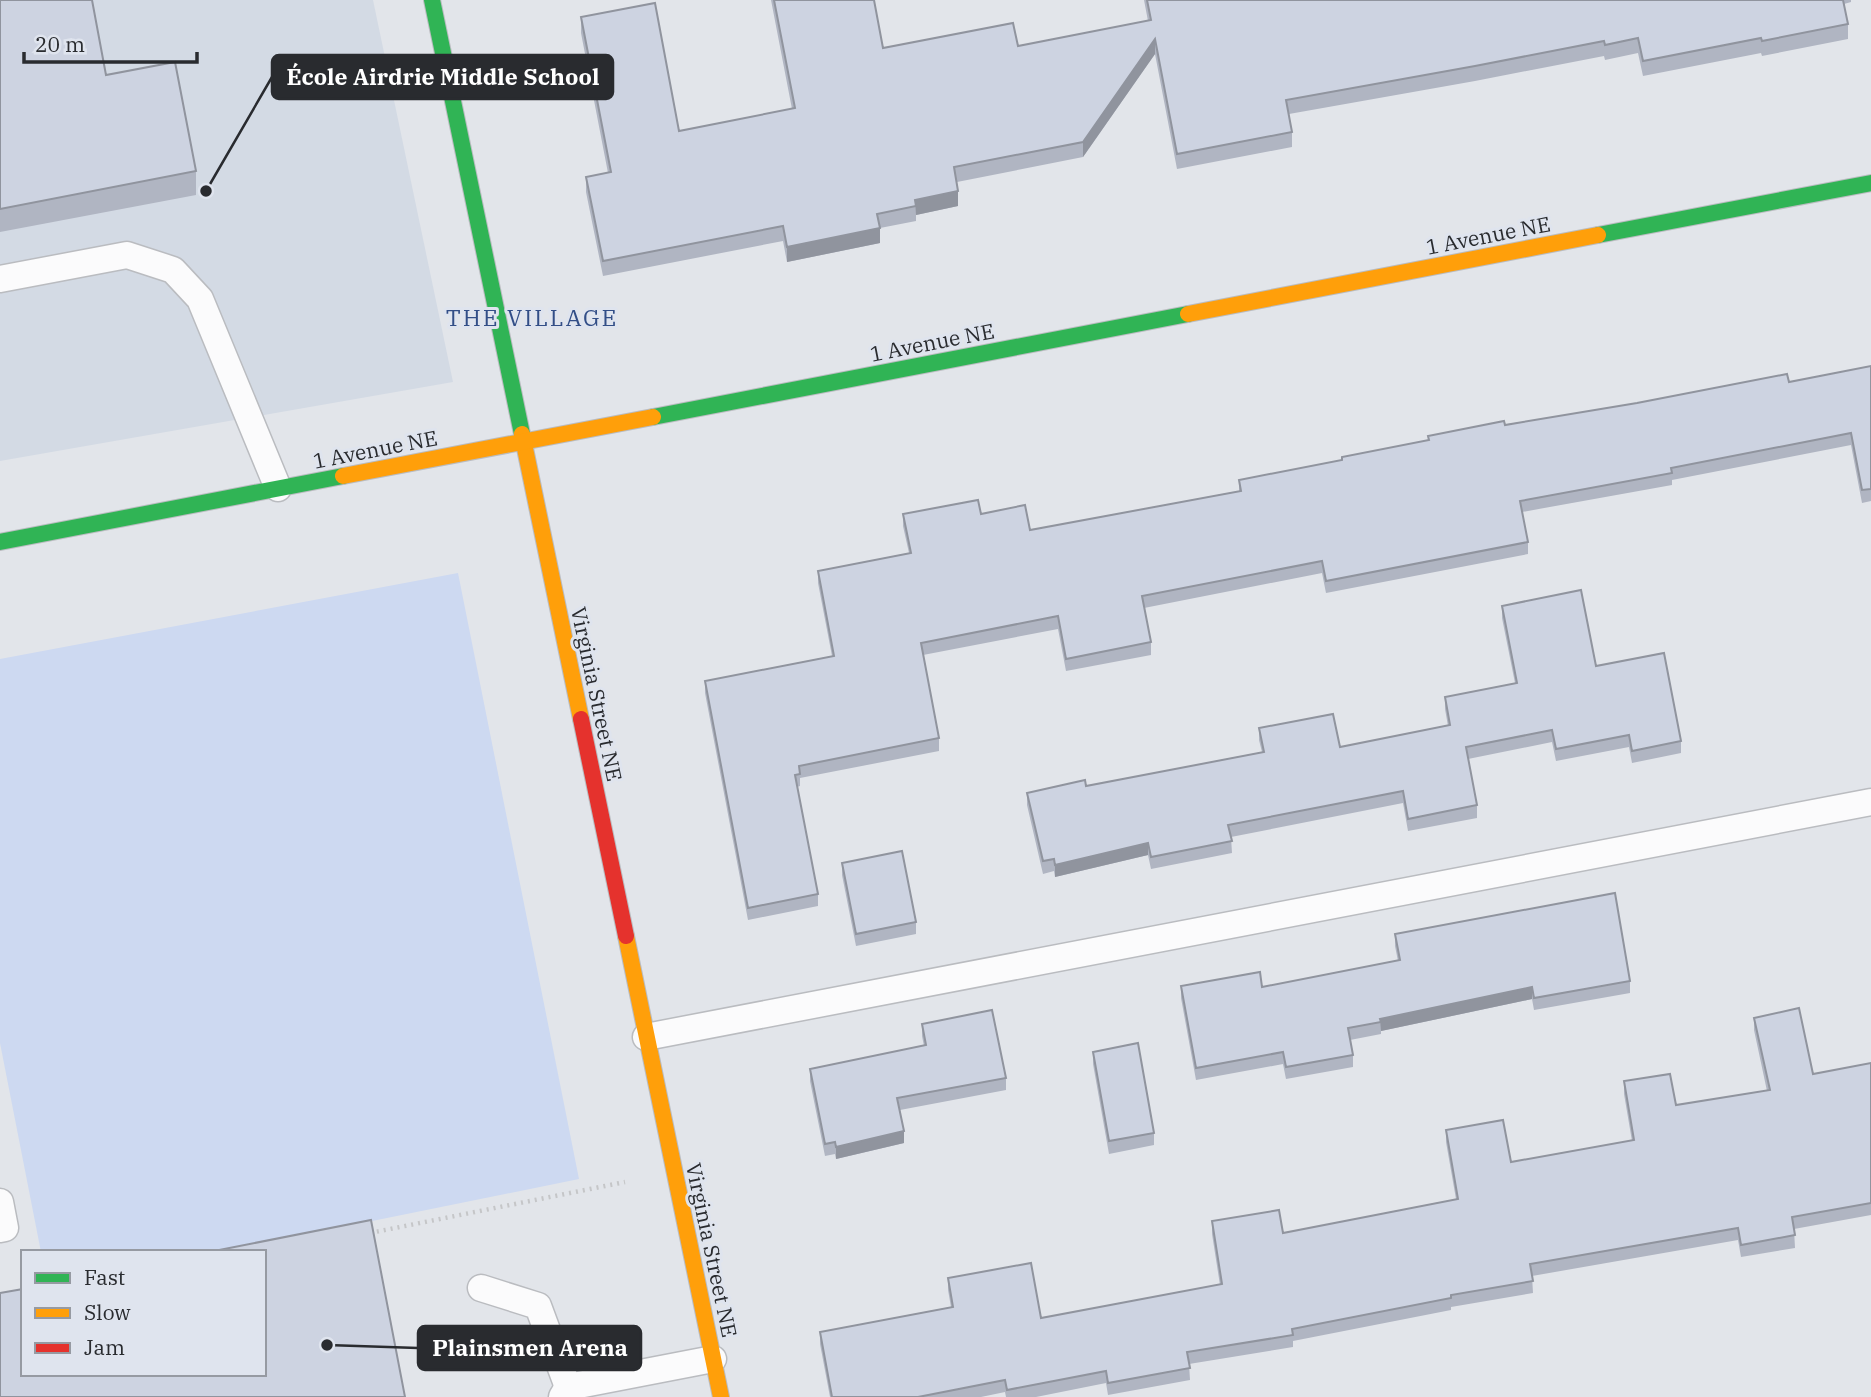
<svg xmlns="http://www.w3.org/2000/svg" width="1871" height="1397" font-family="'IBM Plex Serif',serif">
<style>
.built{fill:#d3dae4}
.green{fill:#cdd9f1}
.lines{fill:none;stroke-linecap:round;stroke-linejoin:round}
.lane-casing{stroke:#babcc0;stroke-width:29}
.fast-casing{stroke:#babcc0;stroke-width:18}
.slow-casing{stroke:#babcc0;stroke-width:18}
.jam-casing{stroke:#babcc0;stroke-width:18}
.path{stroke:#c5c6c8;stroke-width:4.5;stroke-dasharray:2 5;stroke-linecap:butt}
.lane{stroke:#fbfbfc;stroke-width:26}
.fast{stroke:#30b455;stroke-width:16}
.slow{stroke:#ff9f0a;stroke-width:16}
.jam{stroke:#e5322d;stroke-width:16}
.wall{fill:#b0b5c2}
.shaded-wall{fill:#90949e}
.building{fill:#cdd3e1;stroke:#90949e;stroke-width:2}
.labels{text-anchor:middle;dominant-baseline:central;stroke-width:6;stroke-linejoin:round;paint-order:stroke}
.street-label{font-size:21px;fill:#292b2f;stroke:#dfe4ee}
.neighbourhood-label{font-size:23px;letter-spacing:2px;fill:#324e87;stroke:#dfe4ee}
.leader{fill:none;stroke:#292b2f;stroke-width:2.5}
.callout-dot{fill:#292b2f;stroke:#dfe4ee;stroke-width:2.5}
.callout{fill:#292b2f;stroke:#292b2f;stroke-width:2.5}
.callout-label{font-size:23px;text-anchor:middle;font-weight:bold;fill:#fff}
</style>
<rect width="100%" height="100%" fill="#e2e5ea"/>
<path class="built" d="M 0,0 L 373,0 L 453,382 L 0,461 Z"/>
<path class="green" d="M 458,573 L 579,1179 L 220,1252 L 41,1252 L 0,1043 L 0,659 Z"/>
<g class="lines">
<g class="lane-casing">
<g id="lane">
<path d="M 0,279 L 127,255 L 173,270 L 200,299 L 278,488"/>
<path d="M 646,1037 L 1871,802"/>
<path d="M 0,1202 L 5,1228 L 0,1229"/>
<path d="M 481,1288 L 538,1306 L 568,1387"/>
<path d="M 562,1397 L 568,1387 L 713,1359"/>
</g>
</g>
<g class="fast-casing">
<g id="fast">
<path d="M 432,0 L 522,434"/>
<path d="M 1598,235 L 1871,183"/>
<path d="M 653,417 L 1188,314"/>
<path d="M 0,542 L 343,476"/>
</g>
</g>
<g class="slow-casing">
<g id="slow">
<path d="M 1188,314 L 1598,235"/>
<path d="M 522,434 L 581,719"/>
<path d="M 343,476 L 653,417"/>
<path d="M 626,936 L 721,1397"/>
</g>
</g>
<g class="jam-casing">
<path id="jam" d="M 581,719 L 626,936"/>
</g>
<path class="path" d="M 370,1233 L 625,1182"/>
<use href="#lane" class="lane"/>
<use href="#fast" class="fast"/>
<use href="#slow" class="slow"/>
<use href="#jam" class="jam"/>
</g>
<g class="wall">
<path d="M 0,0 L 106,75 L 196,171 L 196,195 L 0,232 Z"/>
<path d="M 771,0 L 874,0 L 883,48 L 1018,46 L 1148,21 L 1144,0 L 1851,0 L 1851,2 L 1844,4 L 1848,24 L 1848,39 L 1762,56 L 1761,53 L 1643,76 L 1638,53 L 1605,60 L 1604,56 L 1475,81 L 1289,114 L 1292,132 L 1292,147 L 1177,169 L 1155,54 L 1083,157 L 957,182 L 958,206 L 916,215 L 916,221 L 880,228 L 880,243 L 787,262 L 783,241 L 603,276 L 586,192 L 586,177 L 608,173 L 581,33 L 581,17 L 679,131 L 792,109 Z"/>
<path d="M 1871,366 L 1871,501 L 1862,503 L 1851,445 L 1672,480 L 1672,485 L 1522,512 L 1528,542 L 1528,554 L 1326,593 L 1322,573 L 1144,608 L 1151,642 L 1151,655 L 1066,671 L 1058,629 L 923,655 L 939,738 L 939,751 L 800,778 L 800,786 L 797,787 L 818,894 L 818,906 L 748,920 L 705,693 L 705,681 L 832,656 L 818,583 L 818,571 L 909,553 L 903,526 L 903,514 L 981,514 L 1030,530 L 1239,491 L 1239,480 L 1342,460 L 1428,441 L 1428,436 L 1789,382 Z"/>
<path d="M 1502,606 L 1596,666 L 1681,741 L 1681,753 L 1632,763 L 1629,747 L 1556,761 L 1552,742 L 1468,759 L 1477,805 L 1477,818 L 1408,831 L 1403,803 L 1231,837 L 1232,853 L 1151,869 L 1148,855 L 1055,877 L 1054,871 L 1043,874 L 1027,805 L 1027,793 L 1086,786 L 1262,752 L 1259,740 L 1259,728 L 1340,747 L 1448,726 L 1445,709 L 1445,697 L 1515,683 L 1502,618 Z"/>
<path d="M 842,863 L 916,922 L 916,934 L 856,946 L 842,875 Z"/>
<path d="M 1395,934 L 1630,981 L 1630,993 L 1534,1010 L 1532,999 L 1381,1031 L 1381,1034 L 1350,1040 L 1353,1055 L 1353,1067 L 1286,1079 L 1283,1064 L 1196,1080 L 1181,998 L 1181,986 L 1262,987 L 1398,961 L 1395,946 Z"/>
<path d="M 1754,1018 L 1813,1074 L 1871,1063 L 1871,1215 L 1794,1229 L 1795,1248 L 1741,1257 L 1738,1240 L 1532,1276 L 1533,1293 L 1451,1307 L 1451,1310 L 1293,1341 L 1293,1347 L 1189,1364 L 1190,1380 L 1108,1395 L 1106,1383 L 1036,1397 L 1006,1397 L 1005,1392 L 981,1397 L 830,1397 L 820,1344 L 820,1332 L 951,1307 L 948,1290 L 948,1278 L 1041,1318 L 1220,1285 L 1212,1234 L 1212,1221 L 1283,1233 L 1456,1199 L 1446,1142 L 1446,1130 L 1511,1162 L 1632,1141 L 1624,1094 L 1624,1081 L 1676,1105 L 1767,1091 L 1754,1030 Z"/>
<path d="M 922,1024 L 1006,1078 L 1006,1090 L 900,1110 L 904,1143 L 836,1159 L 835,1154 L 825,1156 L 810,1081 L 810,1069 L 924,1046 L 922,1036 Z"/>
<path d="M 1093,1052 L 1154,1133 L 1154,1145 L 1109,1154 L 1093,1064 Z"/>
</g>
<g class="shaded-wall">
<path d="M 1155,39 L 1155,54 L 1083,157 L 1083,142 Z"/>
<path d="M 958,191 L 958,206 L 916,215 L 915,200 Z"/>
<path d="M 880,228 L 880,243 L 787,262 L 787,247 Z"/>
<path d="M 1148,843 L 1148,855 L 1055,877 L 1055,865 Z"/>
<path d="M 1532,987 L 1532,999 L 1381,1031 L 1380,1019 Z"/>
<path d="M 904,1131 L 904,1143 L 836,1159 L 836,1147 Z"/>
</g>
<g class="building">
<path d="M 0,0 L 92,0 L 106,75 L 175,62 L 196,171 L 0,209 Z"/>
<path d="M 774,0 L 874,0 L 883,48 L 1013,23 L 1018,46 L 1151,20 L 1147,0 L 1843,0 L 1848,24 L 1762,41 L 1761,38 L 1643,61 L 1638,38 L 1605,45 L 1604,41 L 1475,66 L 1286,100 L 1292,132 L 1177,154 L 1155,39 L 1083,142 L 954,167 L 958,191 L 915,200 L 916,206 L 877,214 L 880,228 L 787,247 L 783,226 L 603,261 L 586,177 L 611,172 L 581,17 L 655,3 L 679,131 L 795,108 Z"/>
<path d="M 1871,366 L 1871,489 L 1862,490 L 1851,433 L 1671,468 L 1672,473 L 1520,501 L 1528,542 L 1326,581 L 1322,561 L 1142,596 L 1151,642 L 1066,659 L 1058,616 L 921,643 L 939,738 L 799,766 L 800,774 L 795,775 L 818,894 L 748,908 L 705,681 L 834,656 L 818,571 L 911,553 L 903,514 L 978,500 L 981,514 L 1025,505 L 1030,530 L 1241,491 L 1239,480 L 1342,460 L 1342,457 L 1429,440 L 1428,436 L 1504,421 L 1505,425 L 1637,403 L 1787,374 L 1789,382 Z"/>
<path d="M 1581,590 L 1596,666 L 1664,653 L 1681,741 L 1632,751 L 1629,735 L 1556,749 L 1552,730 L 1466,747 L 1477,805 L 1408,819 L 1403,791 L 1228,825 L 1232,841 L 1151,857 L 1148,843 L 1055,865 L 1054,859 L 1043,861 L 1027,793 L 1085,780 L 1086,786 L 1264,752 L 1259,728 L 1333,714 L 1340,747 L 1450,725 L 1445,697 L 1517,683 L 1502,606 Z"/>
<path d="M 902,851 L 916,922 L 856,934 L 842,863 Z"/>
<path d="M 1615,893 L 1630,981 L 1534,998 L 1532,987 L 1380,1019 L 1381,1022 L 1348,1028 L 1353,1055 L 1286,1067 L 1283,1052 L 1196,1068 L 1181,986 L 1260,972 L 1262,987 L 1400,960 L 1395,934 Z"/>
<path d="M 1799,1008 L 1813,1074 L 1871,1063 L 1871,1203 L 1792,1217 L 1795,1235 L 1741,1245 L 1738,1228 L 1530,1264 L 1533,1281 L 1451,1295 L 1451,1298 L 1292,1329 L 1293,1335 L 1187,1352 L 1190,1368 L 1108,1383 L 1106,1371 L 1007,1390 L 1005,1380 L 918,1397 L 832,1397 L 820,1332 L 953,1307 L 948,1278 L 1031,1263 L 1041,1318 L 1222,1284 L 1212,1221 L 1279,1210 L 1283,1233 L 1458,1199 L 1446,1130 L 1503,1120 L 1511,1162 L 1634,1140 L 1624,1081 L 1670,1074 L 1676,1105 L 1770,1090 L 1754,1018 Z"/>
<path d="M 992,1010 L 1006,1078 L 897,1098 L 904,1131 L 836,1147 L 835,1142 L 825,1144 L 810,1069 L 926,1045 L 922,1024 Z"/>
<path d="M 1138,1043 L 1154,1133 L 1109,1141 L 1093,1052 Z"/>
<path d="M 371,1220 L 405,1397 L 0,1397 L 0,1293 L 23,1289 L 23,1374 L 264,1374 L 264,1252 L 209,1252 Z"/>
</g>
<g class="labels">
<g class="street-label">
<text transform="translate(1488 235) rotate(-11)">1 Avenue NE</text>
<text transform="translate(932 342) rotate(-11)">1 Avenue NE</text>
<text transform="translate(375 449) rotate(-11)">1 Avenue NE</text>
<text transform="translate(597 694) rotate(78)">Virginia Street NE</text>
<text transform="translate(712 1250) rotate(78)">Virginia Street NE</text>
</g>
<g class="neighbourhood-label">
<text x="532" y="317">THE VILLAGE</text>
</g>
</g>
<path class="leader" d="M206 191L272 77M327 1345L418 1348"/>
<g class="callout-dot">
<circle cx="206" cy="191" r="7"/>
<circle cx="327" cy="1345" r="7"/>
</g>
<g class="callout">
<rect x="272" y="55" width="341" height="44" rx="7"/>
<rect x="418" y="1326" width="223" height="44" rx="7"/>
</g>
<g class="callout-label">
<text x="443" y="85">École Airdrie Middle School</text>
<text x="530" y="1356">Plainsmen Arena</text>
</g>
<rect x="21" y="1250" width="245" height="126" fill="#dfe4ee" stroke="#969aa2" stroke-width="2"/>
<rect x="35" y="1273" width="35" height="10" fill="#30b455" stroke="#969aa2" stroke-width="2"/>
<text x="84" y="1285" font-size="21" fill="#292b2f">Fast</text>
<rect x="35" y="1308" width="35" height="10" fill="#ff9f0a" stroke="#969aa2" stroke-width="2"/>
<text x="84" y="1320" font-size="21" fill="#292b2f">Slow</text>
<rect x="35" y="1343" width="35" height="10" fill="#e5322d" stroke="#969aa2" stroke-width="2"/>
<text x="84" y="1355" font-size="21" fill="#292b2f">Jam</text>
<path d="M24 52v10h173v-10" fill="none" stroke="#292b2f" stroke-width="3.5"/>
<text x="35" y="52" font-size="21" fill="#292b2f" stroke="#dfe4ee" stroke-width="5" paint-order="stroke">20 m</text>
</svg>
